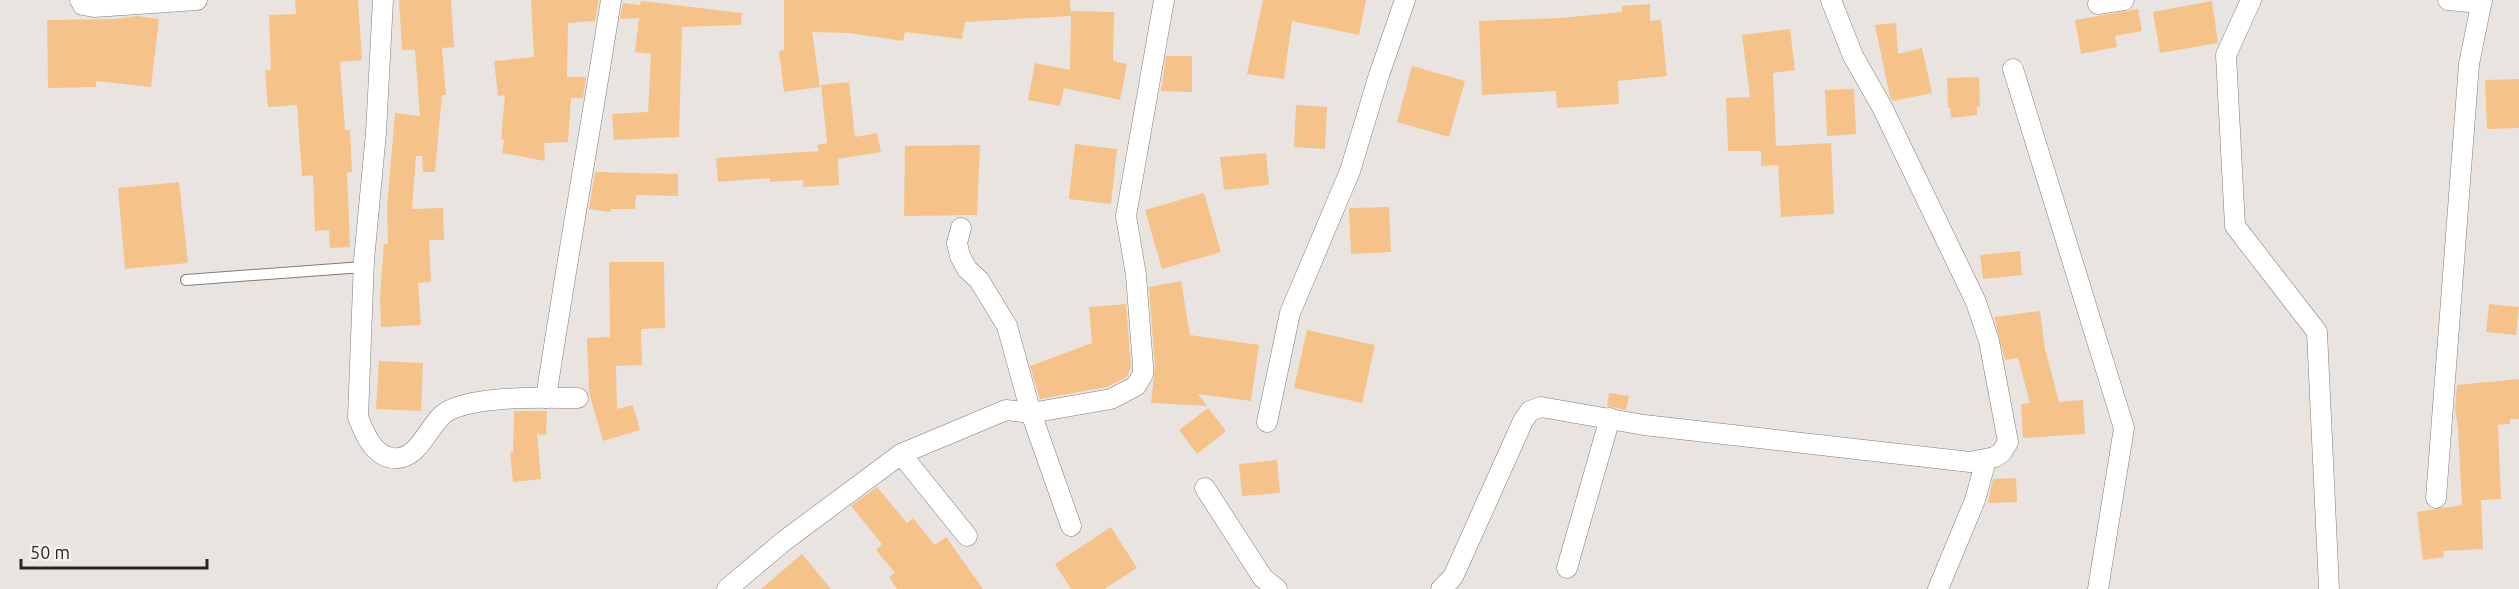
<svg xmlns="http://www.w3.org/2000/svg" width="2519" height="589" font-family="Ubuntu,sans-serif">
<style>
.building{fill:#f5c389}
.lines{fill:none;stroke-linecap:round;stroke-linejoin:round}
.lane-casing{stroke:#807c77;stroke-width:12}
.street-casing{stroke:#807c77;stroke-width:21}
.lane{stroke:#fff;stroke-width:10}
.street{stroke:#fff;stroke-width:20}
</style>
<rect width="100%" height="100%" fill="#e9e4df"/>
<g class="building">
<path d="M 295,0 L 358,0 L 362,60 L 340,62 L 345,130 L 350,130 L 352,172 L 347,173 L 350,247 L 330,248 L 329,230 L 315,231 L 313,175 L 302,176 L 297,105 L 268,107 L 265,70 L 271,70 L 269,15 L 296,14 Z"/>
<path d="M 399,0 L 451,0 L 454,47 L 442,48 L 446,95 L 442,95 L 435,172 L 423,172 L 422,156 L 416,156 L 412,209 L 443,208 L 444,240 L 429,240 L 431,282 L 418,283 L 421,325 L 381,327 L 380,296 L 384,244 L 388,244 L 387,207 L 395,113 L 420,116 L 415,50 L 402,50 Z"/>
<path d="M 531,0 L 599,0 L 595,21 L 568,23 L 567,77 L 586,77 L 583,98 L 571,98 L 568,142 L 544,143 L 545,161 L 502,153 L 504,140 L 501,139 L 505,95 L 498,96 L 494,61 L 534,57 Z"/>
<path d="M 784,0 L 1070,0 L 1071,16 L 965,22 L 962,39 L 905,32 L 903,41 L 849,33 L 812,32 L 820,87 L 784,92 L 779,51 L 784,50 Z"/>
<path d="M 1263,0 L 1366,0 L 1359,35 L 1292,21 L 1284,79 L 1247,74 Z"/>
<path d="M 641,1 L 742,13 L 741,25 L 682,27 L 679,137 L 614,140 L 612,114 L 648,112 L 651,54 L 635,52 L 639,18 L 620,19 L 623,3 L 640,5 Z"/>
<path d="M 2212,1 L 2218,43 L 2160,53 L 2153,12 Z"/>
<path d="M 1650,4 L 1650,21 L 1661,20 L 1667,76 L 1618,81 L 1619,104 L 1557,108 L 1556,91 L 1482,95 L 1479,21 L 1561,18 L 1622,12 L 1622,6 Z"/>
<path d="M 2138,9 L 2142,31 L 2115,36 L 2117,47 L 2081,54 L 2075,20 Z"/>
<path d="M 1071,11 L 1114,12 L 1113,61 L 1127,64 L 1120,100 L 1064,88 L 1060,106 L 1028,100 L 1035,63 L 1070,70 Z"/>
<path d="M 137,16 L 159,19 L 151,87 L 96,81 L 96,87 L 48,88 L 47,20 L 116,19 Z"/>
<path d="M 1896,23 L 1898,54 L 1922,48 L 1932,93 L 1893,101 L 1890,97 L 1875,25 Z"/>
<path d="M 1790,29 L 1795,70 L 1773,73 L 1776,146 L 1831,143 L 1834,214 L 1781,217 L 1778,165 L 1761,166 L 1761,151 L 1728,151 L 1726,98 L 1750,97 L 1742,35 Z"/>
<path d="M 1166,56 L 1192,56 L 1192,92 L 1161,91 Z"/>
<path d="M 1412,66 L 1465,81 L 1449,137 L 1397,122 Z"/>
<path d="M 1979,77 L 1980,107 L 1977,107 L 1977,115 L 1951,118 L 1950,108 L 1948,108 L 1947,78 Z"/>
<path d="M 2519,79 L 2519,128 L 2487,129 L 2485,80 Z"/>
<path d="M 849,82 L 855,137 L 877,133 L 881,152 L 838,159 L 839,185 L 803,187 L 803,180 L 770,182 L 770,178 L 718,182 L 716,158 L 819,151 L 817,145 L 827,143 L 821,85 Z"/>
<path d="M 1854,89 L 1856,134 L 1827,136 L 1825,90 Z"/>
<path d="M 1296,105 L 1327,107 L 1325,149 L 1294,147 Z"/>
<path d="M 1075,144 L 1117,149 L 1111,204 L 1069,199 Z"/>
<path d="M 980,145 L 977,215 L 904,216 L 905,146 Z"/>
<path d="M 1266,153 L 1269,185 L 1224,190 L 1220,157 Z"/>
<path d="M 595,172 L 678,174 L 678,196 L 636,195 L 635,209 L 611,209 L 611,212 L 589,209 Z"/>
<path d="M 179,182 L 188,263 L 125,269 L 118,188 Z"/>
<path d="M 1204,193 L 1221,252 L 1162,269 L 1145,210 Z"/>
<path d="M 1389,207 L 1391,252 L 1351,254 L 1349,208 Z"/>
<path d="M 2020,251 L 2022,275 L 1983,279 L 1980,255 Z"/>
<path d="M 609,262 L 664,262 L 665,328 L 641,329 L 642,365 L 616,366 L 617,409 L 633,405 L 640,430 L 603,441 L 589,392 L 587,338 L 610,337 Z"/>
<path d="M 1181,281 L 1190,335 L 1259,345 L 1251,401 L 1198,394 L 1207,406 L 1151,403 L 1155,366 L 1149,287 Z"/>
<path d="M 1126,304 L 1131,366 L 1127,377 L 1107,387 L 1040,399 L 1030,366 L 1092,343 L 1089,307 Z"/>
<path d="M 2489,304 L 2519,307 L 2516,335 L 2486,332 Z"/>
<path d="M 2040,311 L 2045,349 L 2059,402 L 2083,400 L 2085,434 L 2023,438 L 2021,404 L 2030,403 L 2018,358 L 2005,360 L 1994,317 Z"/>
<path d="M 1307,330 L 1375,345 L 1362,403 L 1294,388 Z"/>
<path d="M 379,361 L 423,363 L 421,411 L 376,409 Z"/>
<path d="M 2519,379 L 2519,419 L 2510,419 L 2510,424 L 2498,425 L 2501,499 L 2481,500 L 2483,549 L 2443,551 L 2444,557 L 2423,560 L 2417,512 L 2462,505 L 2458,429 L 2455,409 L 2457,385 Z"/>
<path d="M 1609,393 L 1629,396 L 1626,410 L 1607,406 Z"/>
<path d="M 1208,408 L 1226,431 L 1197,454 L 1179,430 Z"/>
<path d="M 514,411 L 547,411 L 546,435 L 537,434 L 541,479 L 513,482 L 510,453 L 513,452 Z"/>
<path d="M 1277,460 L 1280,493 L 1242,496 L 1239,464 Z"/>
<path d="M 2016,478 L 2017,502 L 1988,503 L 1993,479 Z"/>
<path d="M 877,487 L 907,523 L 913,518 L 935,545 L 946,537 L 983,589 L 897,589 L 889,577 L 895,573 L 876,550 L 882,544 L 851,506 Z"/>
<path d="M 1111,527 L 1137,568 L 1104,589 L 1071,589 L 1055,564 Z"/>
<path d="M 802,554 L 831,589 L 761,589 Z"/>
</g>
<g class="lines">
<g class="lane-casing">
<path id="lane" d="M 186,280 L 363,267"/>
</g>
<g class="street-casing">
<g id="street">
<path d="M 80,0 L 83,5 L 94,7 L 197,0"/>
<path d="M 383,0 L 376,133 L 364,260 L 358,417 C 364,433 373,455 392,458 C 421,462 429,419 450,410 C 482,395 543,398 578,398"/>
<path d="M 2251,0 L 2226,55 L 2235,226 L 2317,332 L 2329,589"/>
<path d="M 2448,0 L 2481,3"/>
<path d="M 2098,4 L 2124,0"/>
<path d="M 2013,69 L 2124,428 L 2098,589"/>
<path d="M 961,228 L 957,243 L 960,256 L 967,269 L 979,280 L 1007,326 L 1031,413 L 1071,526"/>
<path d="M 546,398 C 566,265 590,133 611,0"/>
<path d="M 1267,422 L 1290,313 L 1350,171 L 1379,75 L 1405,0"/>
<path d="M 901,454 L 967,536"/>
<path d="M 1205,488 L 1263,578 L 1277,589"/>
<path d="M 2436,498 L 2469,64 L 2482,0"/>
<path d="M 1567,568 L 1610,418"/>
<path d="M 727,589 L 784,541 L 901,454 L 1006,410 L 1031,413 L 1111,399 L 1136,386 L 1143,374 L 1143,366 L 1136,275 L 1126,216 L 1164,0"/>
<path d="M 1441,589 L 1453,577 L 1523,421 L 1530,411 L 1541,407 L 1644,425 L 1970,462 L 1995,457 L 2002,452 L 2008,442 L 1989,341 L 1976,302 L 1882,107 L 1853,56 L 1831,0"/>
<path d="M 1938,589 L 1975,500 L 1986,460"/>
</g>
</g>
<use href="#lane" class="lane"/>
<use href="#street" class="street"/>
</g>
<path d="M21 559v9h186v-9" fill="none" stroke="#282624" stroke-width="3"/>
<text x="30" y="559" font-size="18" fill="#282624" stroke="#f6f2ed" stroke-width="4.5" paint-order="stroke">50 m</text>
</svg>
